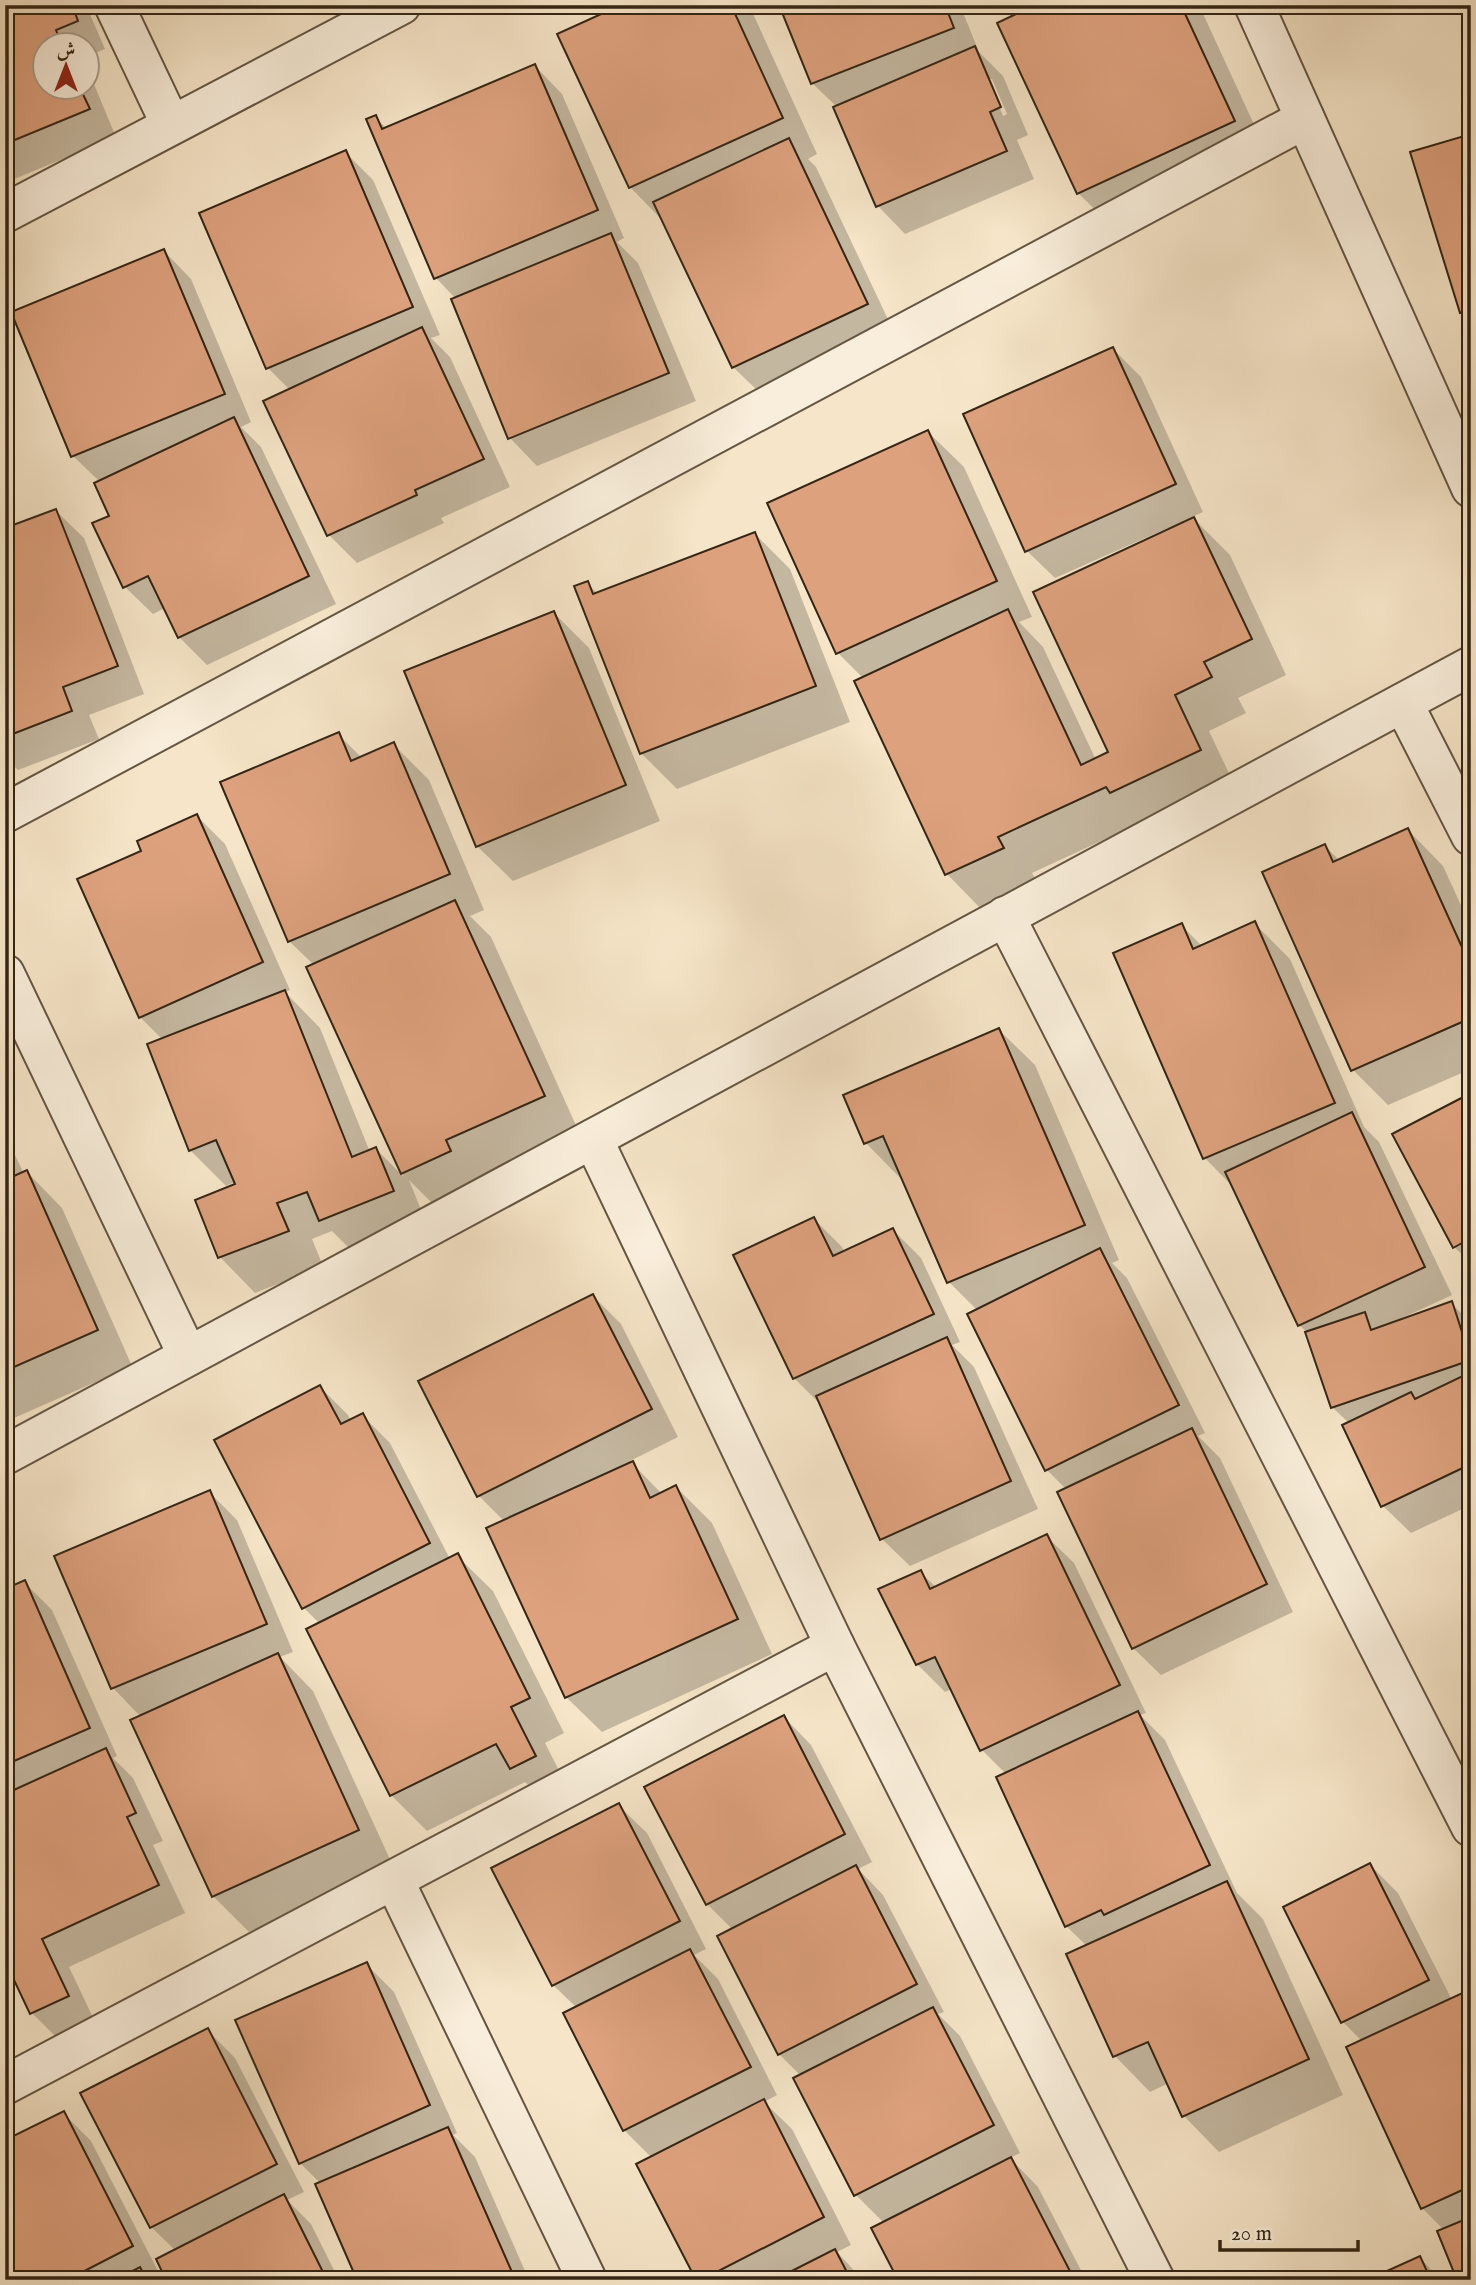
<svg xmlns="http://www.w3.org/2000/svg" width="1476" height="2285" font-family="'IM FELL English',Amiri,serif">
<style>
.shadow{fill:#0003;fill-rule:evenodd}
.building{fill:#dda17d;stroke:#342515;stroke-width:2}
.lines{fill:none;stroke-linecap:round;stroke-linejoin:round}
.street-casing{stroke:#645542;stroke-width:42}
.street{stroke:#f9eedb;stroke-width:38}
</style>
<rect width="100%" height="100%" fill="#f6e5c8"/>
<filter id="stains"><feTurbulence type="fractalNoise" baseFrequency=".00286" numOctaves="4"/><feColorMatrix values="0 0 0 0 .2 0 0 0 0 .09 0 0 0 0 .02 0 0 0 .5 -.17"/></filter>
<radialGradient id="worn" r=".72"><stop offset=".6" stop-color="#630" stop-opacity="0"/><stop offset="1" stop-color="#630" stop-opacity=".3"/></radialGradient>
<g class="shadow">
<path d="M 5,5 L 86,5 L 105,49 L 88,56 L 88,46 L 46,46 L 46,88 L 88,88 L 88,70 L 116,137 L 7,182 L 16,205 L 5,209 Z"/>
<path d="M 625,5 L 749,5 L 817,154 L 808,159 L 816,167 L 894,332 L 761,394 L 733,367 L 664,222 L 630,187 Z"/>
<path d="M 781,5 L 960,5 L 979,52 L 1003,76 L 1028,135 L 1017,140 L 1034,179 L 905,234 L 878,206 L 837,107 L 812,83 ZM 988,79 L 992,79 L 1007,114 L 1003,116 Z"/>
<path d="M 1000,5 L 1199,5 L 1269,157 L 1114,228 L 1078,193 L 1012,18 Z"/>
<path d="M 535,66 L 562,94 L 624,238 L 617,242 L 638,263 L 696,401 L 537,466 L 510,438 L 456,299 L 436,278 L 368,120 L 375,117 L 387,129 Z"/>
<path d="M 1471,136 L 1471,322 L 1461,312 Z"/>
<path d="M 345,152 L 373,180 L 440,335 L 431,338 L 450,357 L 510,487 L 441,518 L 444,523 L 357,563 L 329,535 L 266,401 L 290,390 L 268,368 Z"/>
<path d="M 164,251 L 191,279 L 251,422 L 241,427 L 261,447 L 336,604 L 207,665 L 179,637 L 165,608 L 153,614 L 125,587 L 111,516 L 100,482 L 73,456 Z"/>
<path d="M 1113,349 L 1141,377 L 1203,512 L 1192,517 L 1230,555 L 1286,675 L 1238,698 L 1246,713 L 1209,731 L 1235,786 L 1142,822 L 1032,873 L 1038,884 L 982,910 L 947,874 L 864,679 L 838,653 L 928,432 L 964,467 L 1032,617 L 1019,622 L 1043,647 L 1096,760 L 1111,753 L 1169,531 L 1168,528 L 1055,578 L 1027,551 Z"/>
<path d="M 56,511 L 84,538 L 144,694 L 89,715 L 99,739 L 18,770 L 5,758 L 5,530 Z"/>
<path d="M 755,534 L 790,569 L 850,722 L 677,789 L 641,753 L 587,583 L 598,594 Z"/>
<path d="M 554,613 L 589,648 L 660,821 L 513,881 L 477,846 Z"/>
<path d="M 339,735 L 362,758 L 394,745 L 429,780 L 484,910 L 470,916 L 491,937 L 579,1132 L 481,1176 L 486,1187 L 438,1209 L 409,1180 L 428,1227 L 356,1255 L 332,1231 L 312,1239 L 323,1266 L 255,1293 L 220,1257 L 197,1201 L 238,1185 L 235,1182 L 226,1186 L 190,1150 L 163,1040 L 140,1017 L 143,851 L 197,816 L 225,844 L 290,990 L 285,992 L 320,1028 L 370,1152 L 376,1149 L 404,1177 L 308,968 L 314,965 L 289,941 Z"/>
<path d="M 1408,830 L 1443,866 L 1471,927 L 1471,1069 L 1388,1105 L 1353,1070 L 1325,846 L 1340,861 Z"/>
<path d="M 1254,923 L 1290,959 L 1364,1127 L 1379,1142 L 1452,1295 L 1402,1318 L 1403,1320 L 1451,1303 L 1471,1323 L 1471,1505 L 1411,1533 L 1383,1506 L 1349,1423 L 1332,1407 L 1307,1332 L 1299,1325 L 1235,1189 L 1205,1158 L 1115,954 L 1181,925 L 1202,946 Z"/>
<path d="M 999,1030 L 1035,1065 L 1119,1260 L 1112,1263 L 1127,1278 L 1205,1433 L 1198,1436 L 1220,1458 L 1293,1612 L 1161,1675 L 1133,1648 L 1067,1490 L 1047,1470 L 978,1311 L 949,1282 L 903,1178 L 901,1179 L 866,1143 Z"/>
<path d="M 1471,1095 L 1471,1263 L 1454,1247 Z"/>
<path d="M 5,1134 L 24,1174 L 27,1172 L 62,1208 L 132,1366 L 5,1422 Z"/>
<path d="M 814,1219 L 842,1247 L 844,1252 L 893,1230 L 921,1258 L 960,1342 L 952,1345 L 974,1367 L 1038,1509 L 910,1566 L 882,1539 L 822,1406 L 794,1378 Z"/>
<path d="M 593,1296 L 621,1324 L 678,1437 L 630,1461 L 662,1494 L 676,1487 L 712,1523 L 772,1654 L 602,1732 L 566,1697 L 505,1522 L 479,1496 Z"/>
<path d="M 320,1387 L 348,1415 L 351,1421 L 362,1415 L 390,1443 L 450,1559 L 457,1556 L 493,1591 L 564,1733 L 545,1743 L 570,1792 L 547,1803 L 525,1782 L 427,1831 L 391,1795 L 308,1629 L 320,1624 L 304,1608 Z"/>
<path d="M 209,1492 L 237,1520 L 293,1652 L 280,1657 L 313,1691 L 393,1866 L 249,1932 L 213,1896 L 141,1717 L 113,1688 Z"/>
<path d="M 1046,1536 L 1074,1563 L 1146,1713 L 1140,1715 L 1165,1740 L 1237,1893 L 1263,1919 L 1343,2095 L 1219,2152 L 1184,2116 L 1169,2083 L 1150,2092 L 1115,2056 L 1087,1946 L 1066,1926 L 1006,1774 L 982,1750 L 952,1689 L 945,1692 L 917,1664 L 920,1572 L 937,1588 Z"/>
<path d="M 24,1582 L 52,1610 L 117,1756 L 113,1758 L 133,1778 L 163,1841 L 153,1845 L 185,1913 L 69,1967 L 96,2024 L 60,2041 L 32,2013 L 5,1956 L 5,1591 Z"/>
<path d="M 784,1717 L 811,1745 L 872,1862 L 858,1869 L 883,1895 L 944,2012 L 938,2014 L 960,2036 L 1020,2153 L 1010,2158 L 1038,2187 L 1086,2280 L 900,2280 L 884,2223 L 856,2195 L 801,2076 L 779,2054 L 733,1930 L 707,1904 Z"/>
<path d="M 619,1806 L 647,1833 L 706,1949 L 694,1955 L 718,1979 L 777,2095 L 764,2102 L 792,2129 L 851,2245 L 837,2252 L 863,2280 L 698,2280 L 652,2158 L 624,2130 L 565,2014 L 577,2008 L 553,1985 Z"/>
<path d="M 1370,1865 L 1398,1893 L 1452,2000 L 1471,1991 L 1471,2280 L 1444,2230 L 1422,2208 L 1362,2041 L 1343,2022 L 1285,1908 Z"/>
<path d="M 366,1964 L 394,1992 L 457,2133 L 453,2135 L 475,2157 L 529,2280 L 359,2280 L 321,2184 L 300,2163 Z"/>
<path d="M 5,1998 L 15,2018 L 5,2023 Z"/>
<path d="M 207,2030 L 235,2058 L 304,2192 L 287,2200 L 311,2224 L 339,2280 L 168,2280 L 176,2251 L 151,2227 Z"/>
<path d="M 63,2113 L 91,2141 L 160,2275 L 150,2280 L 5,2280 Z"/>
<path d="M 1420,2258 L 1441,2280 L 1372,2280 Z"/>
</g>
<g class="building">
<path d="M 5,5 L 72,5 L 78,21 L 56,30 L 62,46 L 46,46 L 46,88 L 80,88 L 90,109 L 5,144 Z"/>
<path d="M 621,5 L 731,5 L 783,118 L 629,188 L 557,34 Z"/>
<path d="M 779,5 L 945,5 L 954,28 L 811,84 Z"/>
<path d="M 1035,5 L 1181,5 L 1235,121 L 1077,194 L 997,23 Z"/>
<path d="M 975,46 L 1001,107 L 990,112 L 1007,151 L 876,207 L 833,107 Z"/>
<path d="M 535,64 L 598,210 L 434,279 L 366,119 L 376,115 L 382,129 Z"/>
<path d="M 1471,134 L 1471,310 L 1460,313 L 1410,152 Z"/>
<path d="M 789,138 L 868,304 L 732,368 L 653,202 Z"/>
<path d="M 346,150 L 413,307 L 266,369 L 199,213 Z"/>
<path d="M 611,233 L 669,373 L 508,439 L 451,299 Z"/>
<path d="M 164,249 L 225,394 L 71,457 L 11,312 Z"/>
<path d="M 422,327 L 484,459 L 415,490 L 417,495 L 327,536 L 263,401 Z"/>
<path d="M 1113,347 L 1176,484 L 1025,552 L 963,414 Z"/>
<path d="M 234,417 L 309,576 L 178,638 L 148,576 L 123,588 L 92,523 L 109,516 L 94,483 Z"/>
<path d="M 928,430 L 997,581 L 836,654 L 767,503 Z"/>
<path d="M 56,509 L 118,666 L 63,687 L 72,711 L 5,737 L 5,528 Z"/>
<path d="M 1194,517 L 1252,639 L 1204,662 L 1212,677 L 1175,695 L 1201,750 L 1110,793 L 1106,787 L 998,837 L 1004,848 L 945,875 L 854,681 L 1008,609 L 1081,765 L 1108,752 L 1033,592 Z"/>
<path d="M 755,532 L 816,686 L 640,754 L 574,586 L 588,581 L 593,594 Z"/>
<path d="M 554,611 L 626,785 L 476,847 L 404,671 Z"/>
<path d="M 339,732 L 351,761 L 394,742 L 450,874 L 288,942 L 220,782 Z"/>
<path d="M 197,814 L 263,962 L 139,1018 L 77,879 L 141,851 L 137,841 Z"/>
<path d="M 1408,828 L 1471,967 L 1471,1018 L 1351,1071 L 1262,872 L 1325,844 L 1333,862 Z"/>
<path d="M 455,900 L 545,1096 L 446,1140 L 451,1151 L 401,1174 L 306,967 Z"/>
<path d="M 1255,921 L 1335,1103 L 1203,1159 L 1113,953 L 1182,923 L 1193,949 Z"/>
<path d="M 285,990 L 352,1157 L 376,1147 L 394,1191 L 319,1221 L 307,1192 L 277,1203 L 289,1231 L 218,1258 L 195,1200 L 235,1184 L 216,1140 L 189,1151 L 147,1044 Z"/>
<path d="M 999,1028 L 1085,1225 L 947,1283 L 883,1136 L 864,1144 L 843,1095 Z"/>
<path d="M 1471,1093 L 1471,1238 L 1453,1248 L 1392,1134 Z"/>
<path d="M 1352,1112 L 1425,1267 L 1298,1326 L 1225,1172 Z"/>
<path d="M 27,1170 L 98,1330 L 5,1371 L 5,1180 Z"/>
<path d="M 814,1217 L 833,1256 L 893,1228 L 934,1314 L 793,1379 L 733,1255 Z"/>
<path d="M 1100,1248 L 1179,1405 L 1045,1471 L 967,1314 Z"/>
<path d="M 593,1294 L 652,1409 L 477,1497 L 418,1381 Z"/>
<path d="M 1452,1301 L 1471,1360 L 1331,1408 L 1305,1332 L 1365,1312 L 1371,1330 Z"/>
<path d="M 947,1337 L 1011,1481 L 880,1540 L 816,1396 Z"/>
<path d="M 1471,1372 L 1471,1464 L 1381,1507 L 1342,1425 L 1411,1392 L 1415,1399 Z"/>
<path d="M 320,1385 L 341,1424 L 363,1413 L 430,1543 L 302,1609 L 214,1440 Z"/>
<path d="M 1192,1428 L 1267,1584 L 1132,1649 L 1057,1492 Z"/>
<path d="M 633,1461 L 650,1498 L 676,1485 L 738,1619 L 565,1698 L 486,1528 Z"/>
<path d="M 210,1490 L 267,1624 L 111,1689 L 54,1556 Z"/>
<path d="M 1047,1534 L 1120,1685 L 980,1751 L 935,1657 L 916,1665 L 878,1589 L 921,1570 L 930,1589 Z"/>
<path d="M 458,1553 L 530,1698 L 511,1707 L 536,1756 L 510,1769 L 496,1744 L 390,1796 L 306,1629 Z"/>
<path d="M 25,1580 L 90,1728 L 5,1765 L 5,1589 Z"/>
<path d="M 278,1653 L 359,1830 L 212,1897 L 130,1720 Z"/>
<path d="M 1138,1711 L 1210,1865 L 1104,1915 L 1101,1910 L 1065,1927 L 996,1777 Z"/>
<path d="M 784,1715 L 845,1834 L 706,1905 L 644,1787 Z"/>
<path d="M 106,1748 L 136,1813 L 127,1817 L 159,1885 L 42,1939 L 69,1996 L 30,2014 L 5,1961 L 5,1794 Z"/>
<path d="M 619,1803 L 680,1921 L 552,1986 L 491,1868 Z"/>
<path d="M 1370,1863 L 1429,1980 L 1341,2023 L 1283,1907 Z"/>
<path d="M 856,1865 L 917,1984 L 778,2055 L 717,1936 Z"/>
<path d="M 1227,1881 L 1309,2059 L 1182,2117 L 1148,2042 L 1113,2057 L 1066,1954 Z"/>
<path d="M 690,1949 L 751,2067 L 623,2131 L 563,2013 Z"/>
<path d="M 367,1962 L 430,2105 L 299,2164 L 235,2020 Z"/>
<path d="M 1471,1989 L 1471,2186 L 1421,2209 L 1346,2047 Z"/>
<path d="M 933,2007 L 994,2125 L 854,2196 L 793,2078 Z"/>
<path d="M 208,2028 L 277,2164 L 150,2228 L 80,2093 Z"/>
<path d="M 764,2099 L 824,2217 L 701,2280 L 696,2280 L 636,2164 Z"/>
<path d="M 64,2111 L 133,2246 L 67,2280 L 5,2280 L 5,2140 Z"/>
<path d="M 448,2127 L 512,2272 L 493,2280 L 357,2280 L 315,2184 Z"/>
<path d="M 1011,2157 L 1072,2275 L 1062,2280 L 898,2280 L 871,2228 Z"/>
<path d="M 284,2194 L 327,2280 L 166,2280 L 156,2259 Z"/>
<path d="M 1471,2217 L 1471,2280 L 1457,2280 L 1437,2231 Z"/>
<path d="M 835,2249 L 851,2280 L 774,2280 Z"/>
<path d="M 1420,2256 L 1431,2280 L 1367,2280 Z"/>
<path d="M 140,2267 L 147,2280 L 115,2280 Z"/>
</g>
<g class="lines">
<g class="street-casing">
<g id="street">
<path d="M 114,5 L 171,125"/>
<path d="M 1254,5 L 1471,488"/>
<path d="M 5,213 L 401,5"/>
<path d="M 1403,703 L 1471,836"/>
<path d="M 5,813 L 1305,119"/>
<path d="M 1005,916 L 1471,1827"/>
<path d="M 5,974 L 188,1356"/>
<path d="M 593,1139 L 835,1646 L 1155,2280"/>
<path d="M 5,1455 L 1471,666"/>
<path d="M 394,1880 L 587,2280"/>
<path d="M 5,2085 L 835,1646"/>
</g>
</g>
<use href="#street" class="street"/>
</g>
<rect width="1476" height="2285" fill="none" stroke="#f6e5c8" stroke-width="28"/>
<rect x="7" y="7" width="1462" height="2271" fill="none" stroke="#342515" stroke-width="3.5"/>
<rect x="14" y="14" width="1448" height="2257" fill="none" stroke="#342515" stroke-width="2"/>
<g transform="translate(66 66)"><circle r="33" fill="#f9eedb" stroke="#aa9e8c" stroke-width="2"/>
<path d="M0-5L12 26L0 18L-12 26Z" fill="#8f2418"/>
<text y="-10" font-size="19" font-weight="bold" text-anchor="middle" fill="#342515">ش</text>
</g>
<path d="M1220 2240v10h138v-10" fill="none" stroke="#342515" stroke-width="3.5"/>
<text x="1231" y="2240" font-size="21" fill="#342515" stroke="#f9eedb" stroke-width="5" paint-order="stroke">20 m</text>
<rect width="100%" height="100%" filter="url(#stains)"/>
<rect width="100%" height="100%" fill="url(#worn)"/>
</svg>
